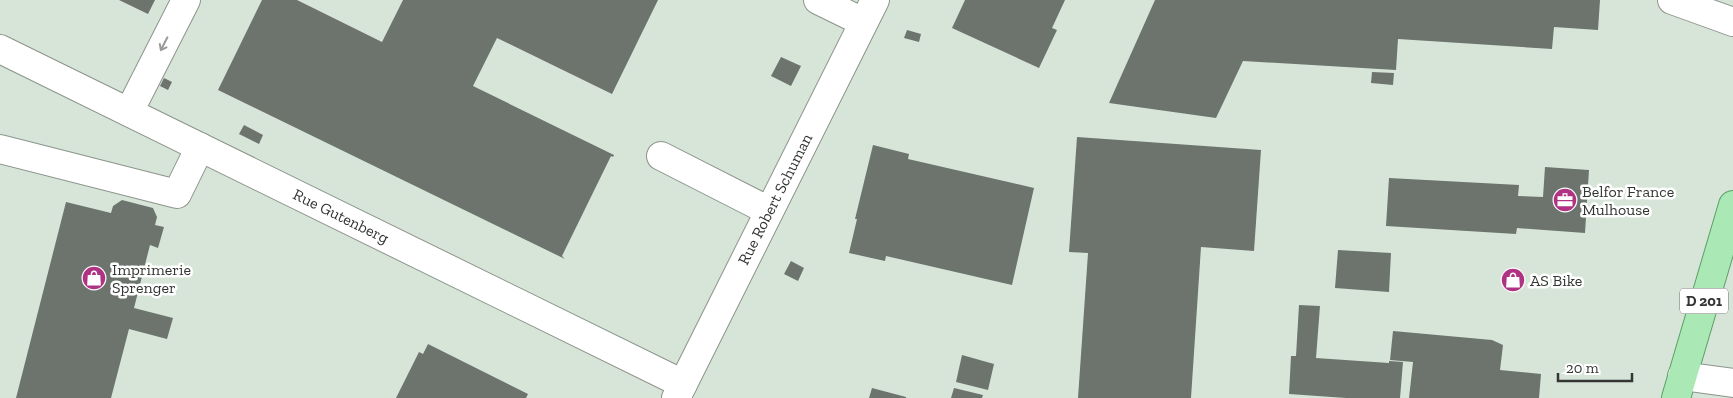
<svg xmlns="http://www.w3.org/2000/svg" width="1733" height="398" font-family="'Zilla Slab',serif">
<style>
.built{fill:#d7e5d8}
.building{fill:#6c746d}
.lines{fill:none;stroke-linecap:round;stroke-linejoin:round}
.minor-casing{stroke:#8c948c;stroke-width:30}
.major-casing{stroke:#5c9f68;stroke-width:30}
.minor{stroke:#fff;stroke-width:28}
.major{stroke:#aae8b5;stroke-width:28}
.oneway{stroke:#999a99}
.labels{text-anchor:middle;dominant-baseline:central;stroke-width:5;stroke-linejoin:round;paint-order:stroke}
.shield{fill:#fff;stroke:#707270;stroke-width:1}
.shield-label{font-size:15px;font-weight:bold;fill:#333633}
.poi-label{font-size:16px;fill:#333633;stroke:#fff;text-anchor:start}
.street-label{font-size:16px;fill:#333633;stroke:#fff}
</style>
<rect width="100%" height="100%" fill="#e6efe7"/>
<rect class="built" x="0" y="0" width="1733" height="398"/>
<g class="building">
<path d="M 119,0 L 155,0 L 148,14 Z"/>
<path d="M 262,0 L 297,0 L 382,42 L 403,0 L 658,0 L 612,94 L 497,38 L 473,86 L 614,155 L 613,157 L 611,156 L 562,256 L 565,259 L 218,90 Z"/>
<path d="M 965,0 L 1065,0 L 1052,28 L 1057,30 L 1039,68 L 952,28 Z"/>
<path d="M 1155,0 L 1600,0 L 1598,30 L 1554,27 L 1552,49 L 1398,39 L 1396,70 L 1243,61 L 1216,118 L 1109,103 Z"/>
<path d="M 907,30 L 921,34 L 919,42 L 904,38 Z"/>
<path d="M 781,57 L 801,66 L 791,86 L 771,76 Z"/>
<path d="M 1372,72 L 1394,73 L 1393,85 L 1371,83 Z"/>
<path d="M 164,78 L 172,82 L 168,90 L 160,86 Z"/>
<path d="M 244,125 L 263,135 L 259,144 L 239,134 Z"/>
<path d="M 1077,137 L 1261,150 L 1254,251 L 1201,247 L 1191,398 L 1078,398 L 1088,253 L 1069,252 Z"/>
<path d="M 873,145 L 909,154 L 908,159 L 1034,188 L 1012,285 L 886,256 L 885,261 L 849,253 L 857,219 L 855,219 Z"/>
<path d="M 1545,167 L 1589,170 L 1585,233 L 1517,228 L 1516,234 L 1386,226 L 1389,178 L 1519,185 L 1518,196 L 1543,197 Z"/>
<path d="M 122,200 L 153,208 L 157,217 L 155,225 L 164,227 L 158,248 L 150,245 L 134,308 L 173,318 L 167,339 L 129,329 L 111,398 L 16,398 L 66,202 L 111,213 L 113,206 Z"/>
<path d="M 1338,250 L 1391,253 L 1389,292 L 1335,288 Z"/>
<path d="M 791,261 L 804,268 L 798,281 L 784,274 Z"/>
<path d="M 1299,305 L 1320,306 L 1316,358 L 1389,363 L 1389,361 L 1403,362 L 1400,398 L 1346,398 L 1289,394 L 1291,356 L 1296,356 Z"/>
<path d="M 1393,331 L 1492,340 L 1503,345 L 1500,370 L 1541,374 L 1539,398 L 1409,398 L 1413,362 L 1390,360 Z"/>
<path d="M 428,344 L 528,394 L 526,398 L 396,398 L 419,352 L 423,354 Z"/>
<path d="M 962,355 L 994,364 L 988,390 L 956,382 Z"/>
<path d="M 872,388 L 906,397 L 906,398 L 869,398 Z"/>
<path d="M 954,388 L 983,395 L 982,398 L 951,398 Z"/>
</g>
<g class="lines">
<g class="minor-casing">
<g id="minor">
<path d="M 818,0 L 863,22"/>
<path d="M 1672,0 L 1733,22"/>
<path d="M 0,49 L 683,384"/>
<path d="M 129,112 L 186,0"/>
<path d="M 0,149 L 177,194 L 200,147"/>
<path d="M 661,156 L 769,211"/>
<path d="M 1682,376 L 1733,383"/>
<path d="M 676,398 L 875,0"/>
</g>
</g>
<g class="major-casing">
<path id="major" d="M 1676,398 L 1733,205"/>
</g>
<use href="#minor" class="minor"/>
<use href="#major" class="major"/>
</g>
<defs><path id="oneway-shaft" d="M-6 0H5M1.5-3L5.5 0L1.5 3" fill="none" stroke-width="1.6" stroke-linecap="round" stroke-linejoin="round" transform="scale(1.25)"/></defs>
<use class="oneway" href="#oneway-shaft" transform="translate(164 44) rotate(117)"/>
<defs>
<g id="office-disc" transform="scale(1.25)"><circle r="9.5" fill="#af3283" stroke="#fff"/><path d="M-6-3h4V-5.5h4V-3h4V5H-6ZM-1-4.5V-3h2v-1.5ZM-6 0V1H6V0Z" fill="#fff"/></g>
<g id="shop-disc" transform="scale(1.25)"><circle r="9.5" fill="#af3283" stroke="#fff"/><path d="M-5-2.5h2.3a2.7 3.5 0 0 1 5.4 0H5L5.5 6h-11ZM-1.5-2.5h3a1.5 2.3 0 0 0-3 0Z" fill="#fff"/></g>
</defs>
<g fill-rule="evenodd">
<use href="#office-disc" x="1565" y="200"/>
<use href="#shop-disc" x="94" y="278"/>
<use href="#shop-disc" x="1513" y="280"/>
</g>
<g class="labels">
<rect class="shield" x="1680" y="288.5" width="48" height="25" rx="4"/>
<g class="shield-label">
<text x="1704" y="301">D 201</text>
</g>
<g class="poi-label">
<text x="1582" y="191">Belfor France<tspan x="1582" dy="18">Mulhouse</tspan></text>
<text x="112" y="269">Imprimerie<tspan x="112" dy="18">Sprenger</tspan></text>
<text x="1530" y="280">AS Bike</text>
</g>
<g class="street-label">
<text transform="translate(775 199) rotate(-63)">Rue Robert Schuman</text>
<text transform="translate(341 216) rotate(26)">Rue Gutenberg</text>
</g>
</g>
<path d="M1558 373v8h74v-8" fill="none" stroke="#333633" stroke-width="2.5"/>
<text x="1566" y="373" font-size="15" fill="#333633" stroke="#ffffff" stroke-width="4" paint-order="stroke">20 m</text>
</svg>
